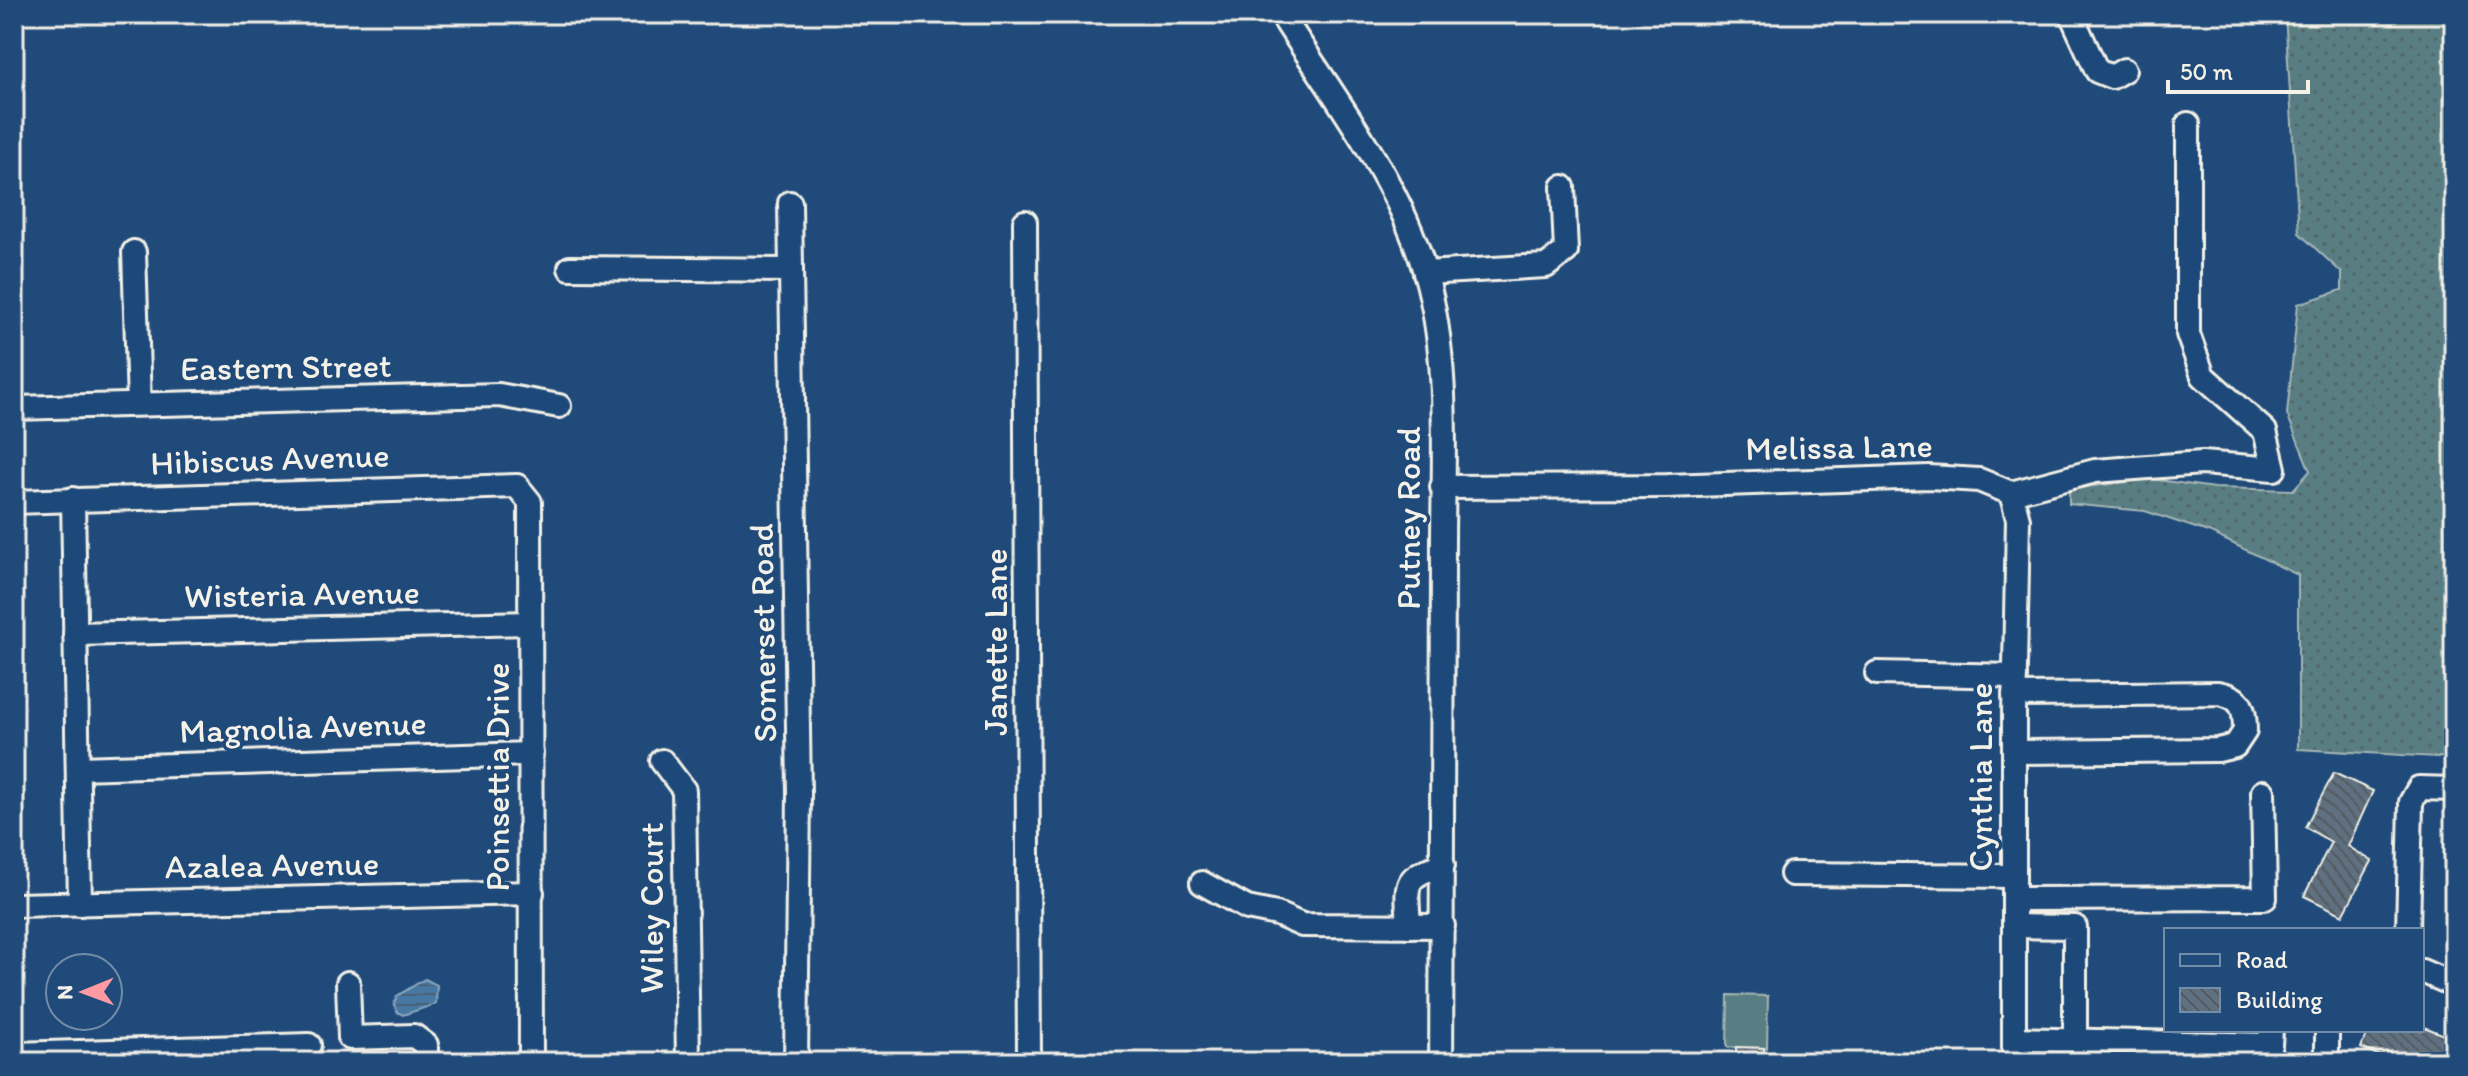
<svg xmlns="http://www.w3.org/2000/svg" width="2468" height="1076" font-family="Itim,sans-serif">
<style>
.built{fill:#32557c}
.grass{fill:url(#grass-dots);stroke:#a6b7b5;stroke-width:2}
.park{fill:#597d82;stroke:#a6b7b5;stroke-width:2}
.water{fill:url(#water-rules);stroke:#8ca8bf;stroke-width:2}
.building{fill:url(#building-back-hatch);stroke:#f4f1e8;stroke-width:2}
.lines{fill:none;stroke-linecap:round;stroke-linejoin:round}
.minor-casing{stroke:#f4f1e8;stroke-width:28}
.minor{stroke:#1f4a7a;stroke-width:22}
.labels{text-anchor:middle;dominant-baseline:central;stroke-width:7;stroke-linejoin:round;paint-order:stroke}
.street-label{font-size:34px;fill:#f4f1e8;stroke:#1f4a7a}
</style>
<defs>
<pattern id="grass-dots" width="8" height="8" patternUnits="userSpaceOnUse" patternTransform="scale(2)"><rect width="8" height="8" fill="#597d82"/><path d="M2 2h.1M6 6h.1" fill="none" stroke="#526567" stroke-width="1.8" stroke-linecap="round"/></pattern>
<pattern id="water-rules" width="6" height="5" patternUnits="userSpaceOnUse" patternTransform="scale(2)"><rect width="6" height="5" fill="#4677a3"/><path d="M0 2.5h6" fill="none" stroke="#486074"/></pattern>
<pattern id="building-back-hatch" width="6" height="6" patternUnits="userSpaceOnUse" patternTransform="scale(2)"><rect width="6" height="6" fill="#5f7080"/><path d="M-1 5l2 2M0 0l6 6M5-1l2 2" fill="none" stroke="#535a60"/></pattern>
</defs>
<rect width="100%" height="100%" fill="#1f4a7a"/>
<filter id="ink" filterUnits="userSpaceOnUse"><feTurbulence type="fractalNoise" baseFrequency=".0125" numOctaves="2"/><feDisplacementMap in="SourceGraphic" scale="16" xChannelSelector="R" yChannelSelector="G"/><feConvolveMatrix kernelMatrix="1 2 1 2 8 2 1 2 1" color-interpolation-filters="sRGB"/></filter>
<g filter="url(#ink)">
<path class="built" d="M 2041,1055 L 2167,1057 L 2167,1062 L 2041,1062 Z"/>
<path class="grass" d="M 2285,14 L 2454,14 L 2454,758 L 2298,749 L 2298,575 L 2211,533 L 2145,511 L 2069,504 L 2069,489 L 2151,479 L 2214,488 L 2293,490 L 2310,471 L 2287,414 L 2298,304 L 2342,290 L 2342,273 L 2299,233 Z"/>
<path class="park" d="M 1728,995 L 1768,996 L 1767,1048 L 1727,1047 Z"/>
<path class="water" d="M 425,979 L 437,985 L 436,1004 L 403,1015 L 397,1012 L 394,1004 L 397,996 Z"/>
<g class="building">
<path d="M 2334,773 L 2373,791 L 2348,846 L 2372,861 L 2343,915 L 2304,896 L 2331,842 L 2305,827 Z"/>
<path d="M 2422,1026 L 2454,1039 L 2454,1062 L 2395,1062 L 2361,1048 L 2368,1030 L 2422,1030 Z"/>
<path d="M 1736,1047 L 1764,1048 L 1764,1062 L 1736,1062 Z"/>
</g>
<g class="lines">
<g class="minor-casing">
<g id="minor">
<path d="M 1281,14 C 1332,95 1398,178 1425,272 C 1452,365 1442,470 1443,566 C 1443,732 1443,897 1441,1062"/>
<path d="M 2071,14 L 2097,71 L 2112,77 L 2124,70"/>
<path d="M 790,203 L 799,793 L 796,1062"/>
<path d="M 1025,222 L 1029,1062"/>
<path d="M 134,252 L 139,404"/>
<path d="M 570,268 L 791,270"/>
<path d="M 1425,273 L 1546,266 L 1566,251 L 1563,187"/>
<path d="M 14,408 L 499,395 L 559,406"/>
<path d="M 1442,487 L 1667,486 L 1929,477 L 1979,480 L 2011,493 L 2095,471 L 2202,463 L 2274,469 L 2265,431 L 2203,376 L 2188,334 L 2188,124"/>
<path d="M 2011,493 L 2018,519 L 2014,714 L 2014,1062"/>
<path d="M 73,499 L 80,904"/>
<path d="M 14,502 L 517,486 L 530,502 L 531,1062"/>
<path d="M 75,634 L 530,623"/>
<path d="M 1877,673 L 2015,676"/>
<path d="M 2014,752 L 2218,750 L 2235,746 L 2245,731 C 2245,708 2242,697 2218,693 L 2014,695"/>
<path d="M 662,761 L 684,790 L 688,1062"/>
<path d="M 78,768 L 531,754"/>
<path d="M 1792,874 L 2014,876"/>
<path d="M 1202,883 L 1247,908 L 1277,914 L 1302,925 L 1443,926"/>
<path d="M 2014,899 L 2265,898 L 2263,792"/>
<path d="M 14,905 L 532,893"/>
<path d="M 1409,926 C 1407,885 1400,877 1443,865"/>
<path d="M 2014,926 L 2075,927 L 2075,1040"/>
<path d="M 2408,930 L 2411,802 L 2419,788 L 2454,789"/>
<path d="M 2422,971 L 2454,985"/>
<path d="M 348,983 L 350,1038 L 414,1036 L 426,1045 L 426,1062"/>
<path d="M 2327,1030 L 2327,1062"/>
<path d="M 2014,1039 L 2270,1045 L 2271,1030"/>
<path d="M 14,1054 L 309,1045"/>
</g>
</g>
<use href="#minor" class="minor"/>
</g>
</g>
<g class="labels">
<g class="street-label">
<text transform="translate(286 367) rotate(-1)">Eastern Street</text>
<text transform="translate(1839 447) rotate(-1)">Melissa Lane</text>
<text transform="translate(270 459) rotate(-2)">Hibiscus Avenue</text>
<text transform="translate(1408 518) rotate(-90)">Putney Road</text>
<text transform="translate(302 594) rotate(-1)">Wisteria Avenue</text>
<text transform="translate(763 633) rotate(-91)">Somerset Road</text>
<text transform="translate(995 642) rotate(-90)">Janette Lane</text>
<text transform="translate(303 727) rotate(-2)">Magnolia Avenue</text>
<text transform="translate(497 777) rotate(-90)">Poinsettia Drive</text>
<text transform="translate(1980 777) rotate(-90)">Cynthia Lane</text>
<text transform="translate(272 865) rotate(-1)">Azalea Avenue</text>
<text transform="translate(651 908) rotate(-90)">Wiley Court</text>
</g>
</g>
<rect width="2468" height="1076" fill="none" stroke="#1f4a7a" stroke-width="48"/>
<rect x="24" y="24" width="2420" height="1028" fill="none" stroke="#f4f1e8" stroke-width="3" filter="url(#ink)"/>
<rect x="2164" y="928" width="260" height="104" fill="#1f4a7a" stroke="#748da6" stroke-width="2"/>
<rect x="2180" y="954" width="40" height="12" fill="#1f4a7a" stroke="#748da6" stroke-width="2"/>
<text x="2236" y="968" font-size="24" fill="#f4f1e8">Road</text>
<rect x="2180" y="988" width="40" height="24" fill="url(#building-back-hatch)" stroke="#748da6" stroke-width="2"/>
<text x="2236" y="1008" font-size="24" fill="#f4f1e8">Building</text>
<g transform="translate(84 992) rotate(269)"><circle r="38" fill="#1f4a7a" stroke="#748da6" stroke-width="2"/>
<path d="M0-6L14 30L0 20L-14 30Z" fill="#ff9aa2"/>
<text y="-12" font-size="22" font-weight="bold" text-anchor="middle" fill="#f4f1e8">N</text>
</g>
<path d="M2168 80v12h140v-12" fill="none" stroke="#f4f1e8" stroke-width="4"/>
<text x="2180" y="80" font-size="24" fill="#f4f1e8" stroke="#1f4a7a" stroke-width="6" paint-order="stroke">50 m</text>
</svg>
